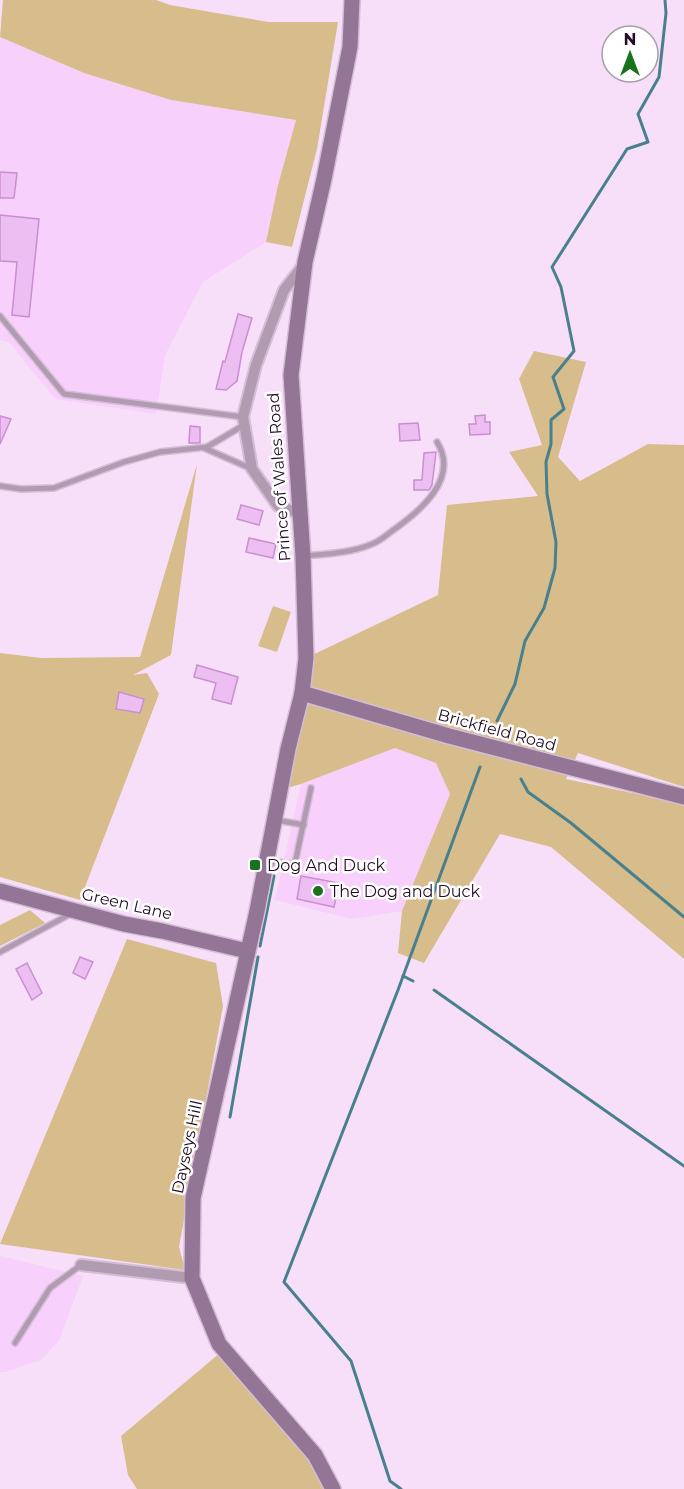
<svg xmlns="http://www.w3.org/2000/svg" width="684" height="1489" font-family="Montserrat,sans-serif">
<style>
.built{fill:#f7d0fb}
.green{fill:#d7bd8c}
.lines{fill:none;stroke-linecap:round;stroke-linejoin:round}
.stream{stroke:#49808d;stroke-width:3}
.building{fill:#edbef2;stroke:#c98fcf;stroke-width:1.5}
.lane-casing{stroke:#d5bdd7;stroke-width:8}
.street-casing{stroke:#d5bdd7;stroke-width:14}
.secondary-casing{stroke:#d5bdd7;stroke-width:18}
.lane{stroke:#b09bb1;stroke-width:5}
.street{stroke:#b09bb1;stroke-width:10}
.secondary{stroke:#937696;stroke-width:15}
.poi-dot{fill:#1a721e;stroke:#fff;stroke-width:2}
.labels{text-anchor:middle;dominant-baseline:central;stroke-width:5;stroke-linejoin:round;paint-order:stroke}
.street-label{font-size:16px;fill:#230d25;stroke:#fff}
.poi-label{font-size:16px;fill:#230d25;stroke:#fff;text-anchor:start}
</style>
<rect width="100%" height="100%" fill="#f7dff9"/>
<g class="built">
<path d="M 0,37 L 84,73 L 171,100 L 296,120 L 278,185 L 266,242 L 203,282 L 165,355 L 156,414 L 55,399 L 9,342 L 0,340 Z"/>
<path d="M 395,748 L 436,762 L 450,794 L 402,911 L 352,919 L 275,900 L 301,784 Z"/>
<path d="M 0,1256 L 83,1276 L 59,1341 L 41,1360 L 5,1372 L 0,1372 Z"/>
</g>
<g class="green">
<path d="M 3,0 L 156,0 L 170,5 L 269,22 L 338,22 L 317,149 L 292,247 L 266,242 L 278,185 L 296,120 L 171,100 L 84,73 L 0,37 Z"/>
<path d="M 534,351 L 586,362 L 558,457 L 580,481 L 648,444 L 684,445 L 684,787 L 578,753 L 566,779 L 684,804 L 684,959 L 551,847 L 500,834 L 424,963 L 398,953 L 402,911 L 450,794 L 436,763 L 395,748 L 301,784 L 280,790 L 306,658 L 438,595 L 447,505 L 538,496 L 509,452 L 542,445 L 519,379 Z"/>
<path d="M 197,464 L 171,655 L 133,675 L 147,673 L 159,694 L 80,900 L 0,877 L 0,653 L 41,658 L 140,657 Z"/>
<path d="M 273,606 L 291,612 L 277,652 L 258,646 Z"/>
<path d="M 30,910 L 45,923 L 0,946 L 0,925 Z"/>
<path d="M 127,939 L 216,963 L 223,1006 L 179,1247 L 185,1270 L 0,1244 Z"/>
<path d="M 220,1353 L 308,1458 L 323,1489 L 137,1489 L 128,1475 L 121,1436 Z"/>
</g>
<g class="lines">
<g class="stream">
<path d="M 497,721 L 515,684 L 525,641 L 544,608 L 555,568 L 556,542 L 547,494 L 546,462 L 551,444 L 551,420 L 564,409 L 553,377 L 574,351 L 561,287 L 552,267 L 627,149 L 648,142 L 638,114 L 659,77 L 666,13 L 665,0"/>
<path d="M 521,779 L 528,792 L 571,823 L 684,917"/>
<path d="M 260,946 L 274,876"/>
<path d="M 403,976 L 413,981"/>
<path d="M 434,990 L 684,1166"/>
<path d="M 230,1117 L 258,957"/>
<path d="M 401,1489 L 390,1481 L 351,1361 L 284,1282 L 398,990 L 480,767"/>
</g>
</g>
<g class="building">
<path d="M 0,172 L 17,173 L 14,198 L 0,198 Z"/>
<path d="M 0,215 L 39,219 L 29,317 L 12,315 L 17,262 L 0,261 Z"/>
<path d="M 238,314 L 252,318 L 242,352 L 237,381 L 226,390 L 216,389 L 223,361 L 225,362 Z"/>
<path d="M 485,415 L 485,422 L 490,422 L 490,434 L 470,435 L 469,424 L 476,424 L 475,416 Z"/>
<path d="M 0,416 L 11,419 L 0,444 Z"/>
<path d="M 418,423 L 420,440 L 400,441 L 399,424 Z"/>
<path d="M 190,426 L 200,427 L 200,443 L 189,443 Z"/>
<path d="M 436,452 L 432,485 L 429,490 L 414,490 L 414,480 L 422,480 L 424,453 Z"/>
<path d="M 241,505 L 263,511 L 259,525 L 237,519 Z"/>
<path d="M 249,538 L 276,544 L 273,558 L 246,552 Z"/>
<path d="M 197,665 L 238,677 L 231,704 L 212,699 L 216,683 L 194,677 Z"/>
<path d="M 119,692 L 144,699 L 140,713 L 116,709 Z"/>
<path d="M 301,876 L 339,883 L 334,907 L 297,899 Z"/>
<path d="M 80,957 L 93,962 L 85,979 L 73,973 Z"/>
<path d="M 27,963 L 42,993 L 32,1000 L 16,969 Z"/>
</g>
<g class="lines">
<g class="lane-casing">
<g id="lane">
<path d="M 0,316 L 64,394 L 243,417"/>
<path d="M 204,448 L 252,469"/>
<path d="M 0,486 L 21,489 L 54,488 L 124,462 L 160,452 L 207,447 L 244,425"/>
<path d="M 304,556 C 327,554 351,553 372,544 C 380,541 385,536 392,531 C 419,512 460,479 437,442"/>
<path d="M 276,820 L 304,825"/>
<path d="M 268,860 L 288,864 L 295,863 L 311,788"/>
<path d="M 0,952 L 72,913"/>
<path d="M 15,1343 L 50,1288 L 81,1265"/>
</g>
</g>
<g class="street-casing">
<g id="street">
<path d="M 298,513 L 278,506 L 252,469 L 243,417 L 256,365 L 284,290 L 305,263"/>
<path d="M 81,1265 L 192,1278"/>
</g>
</g>
<g class="secondary-casing">
<g id="secondary">
<path d="M 302,693 L 449,736 L 684,797"/>
<path d="M 0,891 L 124,924 L 162,931 L 247,951"/>
<path d="M 333,1489 L 315,1455 L 219,1344 L 192,1278 L 193,1198 L 257,911 L 288,749 L 302,693 L 306,658 L 303,557 L 291,375 L 305,262 L 324,179 L 350,47 L 352,0"/>
</g>
</g>
<use href="#lane" class="lane"/>
<use href="#street" class="street"/>
<use href="#secondary" class="secondary"/>
</g>
<g class="poi-dot">
<rect x="249" y="859" width="12" height="12" rx="3"/>
<circle cx="318" cy="891" r="6"/>
</g>
<g class="labels">
<g class="street-label">
<text transform="translate(279 477) rotate(-94)">Prince of Wales Road</text>
<text transform="translate(497 730) rotate(15)">Brickfield Road</text>
<text transform="translate(127 904) rotate(13)">Green Lane</text>
<text transform="translate(187 1147) rotate(-78)">Dayseys Hill</text>
</g>
<g class="poi-label">
<text x="267" y="865">Dog And Duck</text>
<text x="330" y="891">The Dog and Duck</text>
</g>
</g>
<g transform="translate(630 54)"><circle r="28" fill="#ffffff" stroke="#a79ea8" stroke-width="1.5"/>
<path d="M0-4.5L10 22L0 15L-10 22Z" fill="#1a721e"/>
<text y="-9" font-size="16" font-weight="bold" text-anchor="middle" fill="#230d25">N</text>
</g>
</svg>
